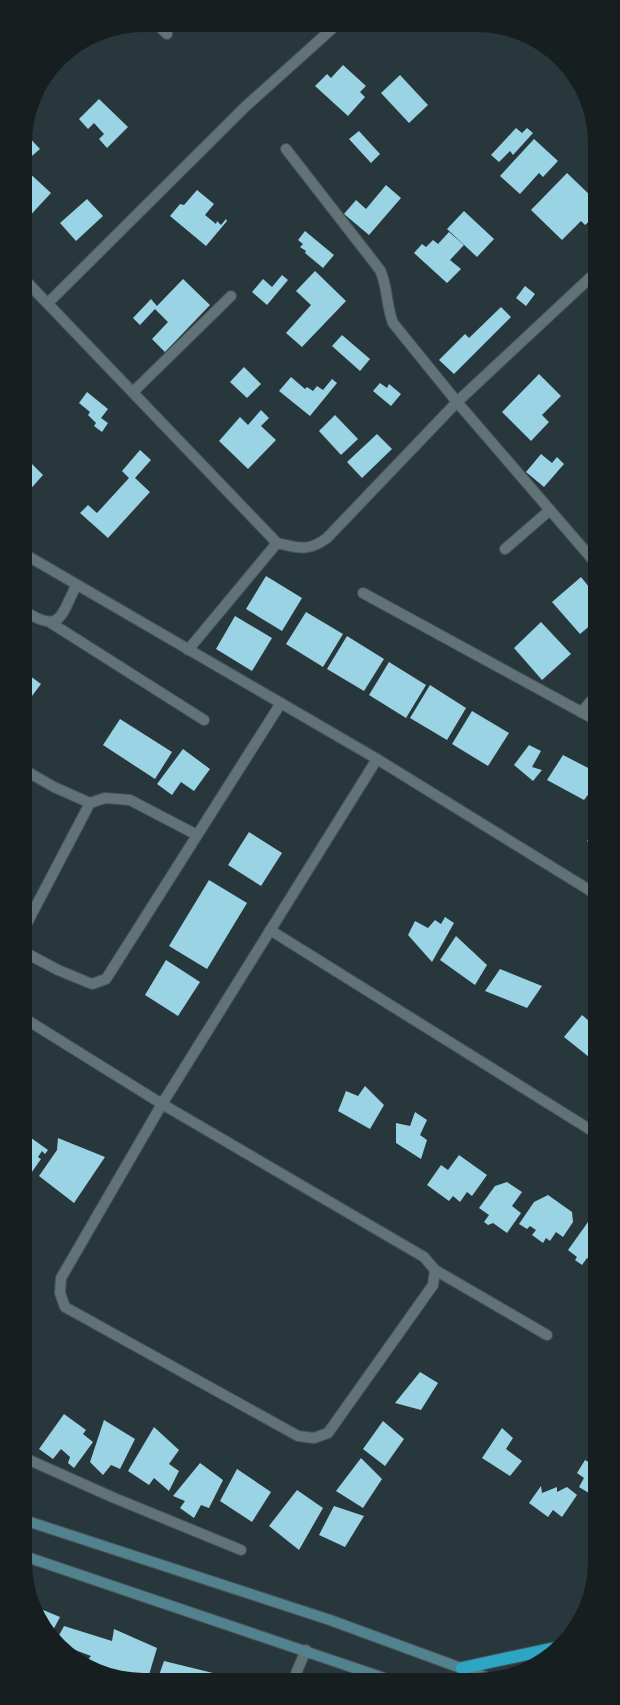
<svg xmlns="http://www.w3.org/2000/svg" width="620" height="1705" font-family="'Nunito Sans',sans-serif">
<style>
.building{fill:#99d3e4}
.lines{fill:none;stroke-linecap:round;stroke-linejoin:round}
.street-casing{stroke:#455356;stroke-width:12}
.secondary-casing{stroke:#455356;stroke-width:12}
.highway-casing{stroke:#455356;stroke-width:14}
.street{stroke:#627378;stroke-width:10}
.secondary{stroke:#52828e;stroke-width:10}
.highway{stroke:#2da6c3;stroke-width:12}
</style>
<rect width="100%" height="100%" fill="#28373c"/>
<g class="building">
<path d="M 343,65 L 366,86 L 360,92 L 365,97 L 348,116 L 315,86 L 327,74 L 331,78 Z"/>
<path d="M 400,75 L 428,105 L 409,123 L 381,93 Z"/>
<path d="M 99,99 L 128,127 L 107,148 L 99,139 L 104,134 L 94,123 L 88,129 L 79,119 Z"/>
<path d="M 516,128 L 522,133 L 527,128 L 533,133 L 513,155 L 510,151 L 499,162 L 491,155 Z"/>
<path d="M 359,131 L 380,154 L 371,163 L 349,139 Z"/>
<path d="M 26,134 L 40,149 L 25,162 L 25,135 Z"/>
<path d="M 534,139 L 558,161 L 543,177 L 539,173 L 520,194 L 500,176 Z"/>
<path d="M 25,169 L 51,193 L 25,221 Z"/>
<path d="M 567,173 L 593,198 L 593,218 L 585,225 L 581,221 L 562,240 L 531,210 Z"/>
<path d="M 386,185 L 401,198 L 369,235 L 344,214 L 356,200 L 366,209 Z"/>
<path d="M 197,190 L 214,204 L 205,215 L 216,224 L 217,221 L 221,225 L 226,219 L 227,221 L 206,246 L 170,216 L 180,204 L 184,205 Z"/>
<path d="M 87,199 L 103,216 L 76,241 L 60,223 Z"/>
<path d="M 464,211 L 494,239 L 477,257 L 447,229 Z"/>
<path d="M 305,231 L 334,255 L 323,268 L 305,253 L 306,251 L 300,247 L 303,244 L 298,240 Z"/>
<path d="M 449,232 L 464,245 L 450,260 L 461,269 L 447,283 L 414,253 L 422,244 L 426,247 L 433,240 L 438,244 Z"/>
<path d="M 315,271 L 346,301 L 302,347 L 286,333 L 311,305 L 296,291 Z"/>
<path d="M 282,275 L 288,280 L 267,305 L 252,292 L 263,279 L 272,287 Z"/>
<path d="M 183,279 L 210,305 L 165,352 L 152,339 L 168,322 L 155,309 L 140,325 L 133,318 L 151,299 L 157,306 Z"/>
<path d="M 525,286 L 535,294 L 526,306 L 516,298 Z"/>
<path d="M 501,307 L 511,317 L 454,374 L 439,360 L 465,334 L 469,338 Z"/>
<path d="M 342,335 L 370,359 L 360,371 L 332,346 Z"/>
<path d="M 244,367 L 261,384 L 247,398 L 230,382 Z"/>
<path d="M 539,374 L 561,396 L 542,415 L 549,422 L 531,441 L 502,412 Z"/>
<path d="M 291,377 L 305,389 L 307,387 L 313,391 L 317,386 L 323,390 L 332,379 L 337,383 L 310,416 L 279,391 Z"/>
<path d="M 380,383 L 387,388 L 389,384 L 401,394 L 391,406 L 373,391 Z"/>
<path d="M 87,392 L 108,409 L 101,418 L 108,423 L 102,432 L 94,426 L 96,423 L 88,415 L 90,412 L 79,403 Z"/>
<path d="M 261,410 L 269,418 L 261,426 L 276,440 L 248,469 L 219,441 L 240,417 L 248,425 Z"/>
<path d="M 335,415 L 358,439 L 341,455 L 319,431 Z"/>
<path d="M 377,434 L 392,449 L 362,478 L 347,462 Z"/>
<path d="M 140,450 L 151,460 L 135,478 L 150,492 L 108,538 L 80,513 L 88,505 L 97,513 L 129,478 L 122,471 Z"/>
<path d="M 541,454 L 552,463 L 557,457 L 564,464 L 544,487 L 526,472 Z"/>
<path d="M 26,458 L 43,475 L 26,494 Z"/>
<path d="M 266,576 L 302,598 L 282,631 L 246,609 Z"/>
<path d="M 581,577 L 593,592 L 593,623 L 580,634 L 552,602 Z"/>
<path d="M 306,612 L 343,634 L 323,667 L 286,644 Z"/>
<path d="M 235,616 L 272,638 L 252,671 L 216,649 Z"/>
<path d="M 541,622 L 571,654 L 542,680 L 514,648 Z"/>
<path d="M 347,636 L 384,659 L 364,691 L 327,669 Z"/>
<path d="M 389,662 L 426,685 L 406,718 L 369,695 Z"/>
<path d="M 26,673 L 41,684 L 26,704 Z"/>
<path d="M 430,685 L 466,708 L 447,740 L 410,718 Z"/>
<path d="M 472,711 L 509,733 L 488,766 L 452,744 Z"/>
<path d="M 120,719 L 172,752 L 155,779 L 103,745 Z"/>
<path d="M 529,745 L 541,751 L 532,767 L 542,770 L 533,781 L 514,765 Z"/>
<path d="M 183,749 L 210,769 L 194,791 L 181,782 L 172,795 L 157,784 Z"/>
<path d="M 563,755 L 594,771 L 594,787 L 584,800 L 547,780 Z"/>
<path d="M 249,832 L 282,853 L 261,886 L 228,865 Z"/>
<path d="M 594,833 L 594,844 L 587,841 Z"/>
<path d="M 209,880 L 247,903 L 207,969 L 169,946 Z"/>
<path d="M 445,917 L 454,923 L 432,962 L 408,935 L 415,921 L 428,928 L 435,920 L 441,924 Z"/>
<path d="M 456,936 L 487,965 L 475,985 L 440,960 Z"/>
<path d="M 166,960 L 200,982 L 178,1016 L 145,995 Z"/>
<path d="M 500,969 L 542,986 L 527,1008 L 485,991 Z"/>
<path d="M 594,1012 L 594,1061 L 564,1037 L 582,1015 L 589,1021 Z"/>
<path d="M 365,1086 L 384,1105 L 370,1129 L 338,1111 L 346,1091 L 358,1096 Z"/>
<path d="M 415,1112 L 427,1120 L 420,1135 L 427,1140 L 421,1159 L 396,1143 L 396,1123 L 410,1126 Z"/>
<path d="M 27,1135 L 48,1150 L 45,1154 L 42,1151 L 38,1157 L 41,1159 L 27,1179 Z"/>
<path d="M 58,1138 L 105,1157 L 74,1203 L 39,1176 L 57,1150 Z"/>
<path d="M 459,1155 L 487,1175 L 472,1196 L 467,1192 L 460,1202 L 453,1196 L 449,1201 L 427,1185 L 441,1165 L 448,1170 Z"/>
<path d="M 507,1182 L 522,1192 L 512,1206 L 521,1213 L 507,1233 L 493,1223 L 488,1225 L 484,1222 L 489,1215 L 479,1208 L 495,1186 Z"/>
<path d="M 548,1195 L 572,1212 L 573,1222 L 563,1237 L 556,1232 L 550,1241 L 546,1238 L 543,1243 L 532,1235 L 536,1230 L 530,1226 L 527,1229 L 519,1224 L 534,1202 Z"/>
<path d="M 594,1220 L 594,1263 L 587,1258 L 582,1265 L 575,1260 L 577,1257 L 568,1250 L 588,1222 L 591,1224 Z"/>
<path d="M 420,1372 L 438,1383 L 421,1410 L 395,1403 Z"/>
<path d="M 64,1414 L 86,1430 L 83,1434 L 93,1442 L 74,1468 L 68,1463 L 70,1457 L 61,1449 L 53,1459 L 39,1449 Z"/>
<path d="M 104,1420 L 135,1439 L 120,1469 L 111,1465 L 103,1475 L 90,1462 Z"/>
<path d="M 383,1421 L 404,1439 L 385,1466 L 363,1449 Z"/>
<path d="M 154,1427 L 179,1450 L 169,1464 L 179,1471 L 169,1491 L 154,1478 L 149,1485 L 128,1471 Z"/>
<path d="M 502,1428 L 513,1438 L 506,1449 L 522,1461 L 510,1476 L 482,1458 Z"/>
<path d="M 361,1458 L 382,1479 L 363,1508 L 336,1491 Z"/>
<path d="M 585,1460 L 595,1466 L 595,1491 L 592,1495 L 579,1487 L 584,1478 L 577,1473 Z"/>
<path d="M 200,1463 L 223,1480 L 209,1508 L 201,1505 L 194,1518 L 180,1508 L 185,1501 L 173,1496 Z"/>
<path d="M 237,1469 L 271,1492 L 252,1522 L 220,1501 Z"/>
<path d="M 541,1486 L 542,1493 L 557,1487 L 557,1492 L 567,1487 L 577,1495 L 562,1517 L 553,1510 L 548,1517 L 529,1503 Z"/>
<path d="M 297,1490 L 323,1508 L 299,1550 L 269,1526 Z"/>
<path d="M 334,1506 L 364,1516 L 345,1547 L 319,1535 Z"/>
<path d="M 36,1607 L 60,1617 L 51,1634 L 41,1621 Z"/>
<path d="M 64,1626 L 112,1641 L 114,1629 L 157,1648 L 148,1678 L 120,1678 L 91,1668 L 85,1663 L 91,1656 L 59,1644 L 56,1641 Z"/>
<path d="M 164,1661 L 217,1674 L 215,1678 L 158,1678 Z"/>
</g>
<g class="lines">
<g class="street-casing">
<g id="street">
<path d="M 158,25 L 167,34"/>
<path d="M 286,149 L 380,270 C 388,287 386,305 393,323 L 457,402 L 593,275"/>
<path d="M 25,280 L 277,543 L 188,650"/>
<path d="M 48,303 L 245,107 L 335,26"/>
<path d="M 133,392 L 231,296"/>
<path d="M 277,543 C 300,548 308,552 327,538 L 457,402 L 593,560"/>
<path d="M 505,549 L 550,510"/>
<path d="M 26,555 L 377,759 L 162,1104 L 27,1020"/>
<path d="M 363,593 L 594,719"/>
<path d="M 26,612 C 61,634 61,615 76,586"/>
<path d="M 51,623 L 204,720"/>
<path d="M 581,712 L 594,698"/>
<path d="M 377,759 L 594,893"/>
<path d="M 26,771 L 54,787 L 90,803 L 105,798 L 130,800 L 197,835"/>
<path d="M 26,925 L 90,803"/>
<path d="M 270,930 L 594,1132"/>
<path d="M 26,953 L 58,970 L 92,984 L 106,979 L 281,703"/>
<path d="M 162,1104 L 424,1257 L 435,1270 L 433,1285 L 328,1433 L 314,1438 L 298,1436 L 65,1307 L 60,1293 L 61,1278 Z"/>
<path d="M 435,1270 L 547,1335"/>
<path d="M 27,1459 L 112,1497 L 241,1550"/>
<path d="M 294,1678 L 306,1650"/>
</g>
</g>
<g class="secondary-casing">
<g id="secondary">
<path d="M 27,1521 L 330,1620 L 488,1678"/>
<path d="M 27,1557 L 384,1678"/>
</g>
</g>
<g class="highway-casing">
<path id="highway" d="M 462,1668 L 555,1648"/>
</g>
<use href="#street" class="street"/>
<use href="#secondary" class="secondary"/>
<use href="#highway" class="highway"/>
</g>
<path d="M0 0H620V1705H0ZM143 32H477A111 111 0 0 1 588 143V1562A111 111 0 0 1 477 1673H143A111 111 0 0 1 32 1562V143A111 111 0 0 1 143 32Z" fill="#171e20" fill-rule="evenodd"/>
</svg>
